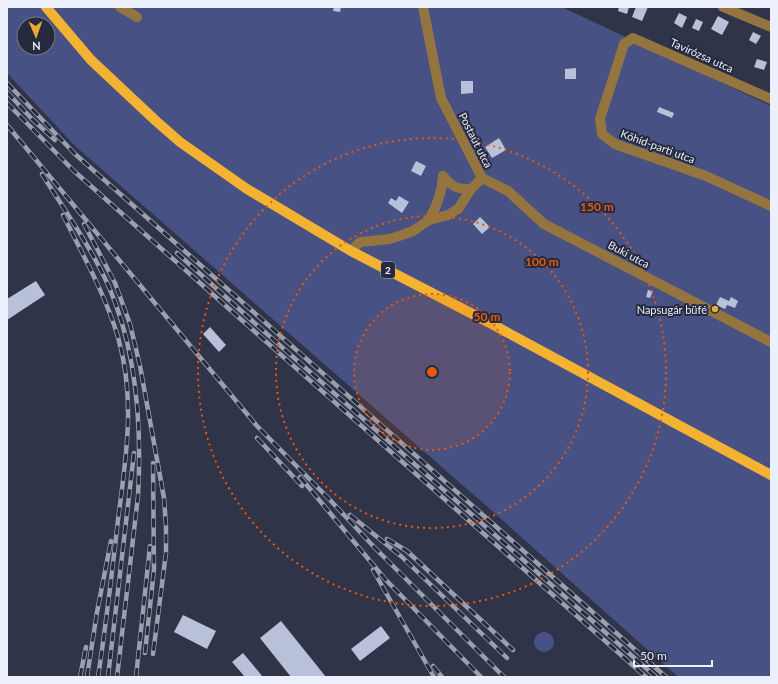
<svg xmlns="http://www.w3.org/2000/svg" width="778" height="684" font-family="Lato,sans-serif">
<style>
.green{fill:#475184;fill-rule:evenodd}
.building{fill:#b9c0d9}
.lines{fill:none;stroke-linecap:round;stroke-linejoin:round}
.minor{stroke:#947540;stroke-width:10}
.major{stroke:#f3b232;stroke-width:10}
.rail-casing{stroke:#9ba0b0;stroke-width:4.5}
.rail{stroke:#252a3d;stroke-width:3;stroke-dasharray:9;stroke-linecap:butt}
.ring{fill:none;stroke:#e8590c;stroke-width:2;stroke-dasharray:2 4}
.poi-dot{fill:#e8ab37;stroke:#252a3d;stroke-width:1.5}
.labels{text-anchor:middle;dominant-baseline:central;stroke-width:4;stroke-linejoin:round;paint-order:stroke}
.shield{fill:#252a3d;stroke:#b0b5c3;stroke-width:1}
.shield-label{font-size:10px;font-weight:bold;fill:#ecf0fd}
.street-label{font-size:11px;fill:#ecf0fd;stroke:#252a3d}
.poi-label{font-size:11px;fill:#ecf0fd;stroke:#252a3d;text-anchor:end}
.centre{fill:#e8590c;stroke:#252a3d;stroke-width:2}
.ring-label{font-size:12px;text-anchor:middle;font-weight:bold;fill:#e8590c;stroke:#252a3d;stroke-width:4;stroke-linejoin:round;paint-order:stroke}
</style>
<rect width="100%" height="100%" fill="#2f3448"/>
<g class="green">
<path d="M 7,7 L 562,7 L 771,106 L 771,677 L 678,677 L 491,510 L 75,146 L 7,73 ZM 24,24 L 48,24 L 48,48 L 24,48 Z"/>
<circle cx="544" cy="642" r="10"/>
</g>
<g class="building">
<path d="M 334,7 L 341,7 L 340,12 L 333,11 Z"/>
<path d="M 619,7 L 629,7 L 627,14 L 618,11 Z"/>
<path d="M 636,7 L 648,7 L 642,21 L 632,17 Z"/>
<path d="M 679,13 L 687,17 L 682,28 L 674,23 Z"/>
<path d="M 718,16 L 729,22 L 722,35 L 711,29 Z"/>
<path d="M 696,19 L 703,22 L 699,31 L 692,28 Z"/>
<path d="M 753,32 L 761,36 L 756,44 L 749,40 Z"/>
<path d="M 757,59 L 767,62 L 764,70 L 754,67 Z"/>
<path d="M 576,68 L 576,79 L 565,79 L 565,69 Z"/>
<path d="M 461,81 L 473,81 L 473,93 L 461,94 Z"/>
<path d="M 659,107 L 674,113 L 672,118 L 657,112 Z"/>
<path d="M 499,138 L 506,150 L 492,158 L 485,147 Z"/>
<path d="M 416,161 L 426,166 L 421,176 L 411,171 Z"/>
<path d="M 399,196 L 409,202 L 402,213 L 388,203 L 391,198 L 396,201 Z"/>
<path d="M 480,217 L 490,227 L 482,234 L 473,224 Z"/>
<path d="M 36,281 L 45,295 L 7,320 L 7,299 Z"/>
<path d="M 648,290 L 653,291 L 650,298 L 646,297 Z"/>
<path d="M 720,297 L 729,301 L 731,297 L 738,301 L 735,308 L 727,305 L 725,309 L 716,305 Z"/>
<path d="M 210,327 L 226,345 L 219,352 L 203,334 Z"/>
<path d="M 183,615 L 216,631 L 207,649 L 174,632 Z"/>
<path d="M 281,621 L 326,677 L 291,677 L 260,638 Z"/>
<path d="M 381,626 L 390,638 L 360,661 L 351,649 Z"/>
<path d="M 243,653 L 263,677 L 245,677 L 232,662 Z"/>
</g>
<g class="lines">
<g class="minor">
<path d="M 120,7 L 137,17"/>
<path d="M 423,7 L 441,98 L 482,178"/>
<path d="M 723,7 L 771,27"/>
<path d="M 771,99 L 633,38 L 624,44 L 600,119 L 602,134 L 615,144 L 706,176 L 771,206"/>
<path d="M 443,176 C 451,186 458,190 471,189"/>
<path d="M 482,178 L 508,191 L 544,224 L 771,342"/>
<path d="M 429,220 C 437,206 442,193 443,176"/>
<path d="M 351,251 L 360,242 L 390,239 L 402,235 L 413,231 L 429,220 L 448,215 L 458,209 L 471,189 L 482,178"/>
</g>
<path class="major" d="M 46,7 L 91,60 L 156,121 L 180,142 L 247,189 L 351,251 L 488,322 L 771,475"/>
<g class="rail-casing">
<g id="rail">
<path d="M 7,83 L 75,154 L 666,677"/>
<path d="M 7,92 L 31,118 L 55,140"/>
<path d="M 7,103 L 74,171 L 245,323 L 646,677"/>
<path d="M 7,125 L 257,426 L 331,501 L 375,548 L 504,677"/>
<path d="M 42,174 C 65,211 91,247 109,287 C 137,352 142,425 138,496 L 117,677"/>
<path d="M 63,215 C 83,255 105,294 118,337 C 136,401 126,456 118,520 C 112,573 106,625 98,677"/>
<path d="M 84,224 L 115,283 L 130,324 L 140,366 L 164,498 L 166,526 L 166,553 L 153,654"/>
<path d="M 177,253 L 249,318 L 656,677"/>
<path d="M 257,438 L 302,486"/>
<path d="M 300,477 L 385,579 L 481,677"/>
<path d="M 350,515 L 402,557 L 507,658"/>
<path d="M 387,539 L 407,551 L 513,650"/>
<path d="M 373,570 L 434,677"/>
<path d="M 145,653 L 154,569 L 153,463"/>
<path d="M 433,666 L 442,677"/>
<path d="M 80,677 L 86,647"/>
<path d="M 87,677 L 97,612 L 111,541"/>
<path d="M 108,677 L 134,453"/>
<path d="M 136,677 L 150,546"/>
</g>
</g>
<use href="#rail" class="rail"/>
</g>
<circle cx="432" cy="372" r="78" fill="#e8590c" fill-opacity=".12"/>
<g class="ring">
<circle cx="432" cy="372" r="78"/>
<circle cx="432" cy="372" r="156"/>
<circle cx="432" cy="372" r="234"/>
</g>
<circle class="poi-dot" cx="715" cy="309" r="4"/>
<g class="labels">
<rect class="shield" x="381" y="262" width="14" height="16" rx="3"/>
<g class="shield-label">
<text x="388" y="270">2</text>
</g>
<g class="street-label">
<text transform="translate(702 55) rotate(24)">Tavirózsa utca</text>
<text transform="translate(476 140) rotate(63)">Postaút utca</text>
<text transform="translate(658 146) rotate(20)">Kőhíd-parti utca</text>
<text transform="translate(629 254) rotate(28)">Buki utca</text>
</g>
<g class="poi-label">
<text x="707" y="309">Napsugár büfé</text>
</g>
</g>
<circle cx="432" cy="372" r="6" class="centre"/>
<g class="ring-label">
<text x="597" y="211">150 m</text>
<text x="542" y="266">100 m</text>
<text x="487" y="321">50 m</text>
</g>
<rect width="778" height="684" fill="none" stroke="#ecf0fd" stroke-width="16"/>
<g transform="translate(36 36) rotate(178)"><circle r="19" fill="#252a3d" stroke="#75798a"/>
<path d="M0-3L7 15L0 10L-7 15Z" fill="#e8ab37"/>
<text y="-6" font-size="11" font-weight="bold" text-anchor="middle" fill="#ecf0fd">N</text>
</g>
<path d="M634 660v6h78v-6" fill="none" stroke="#ecf0fd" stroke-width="2"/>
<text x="640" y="660" font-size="12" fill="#ecf0fd" stroke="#252a3d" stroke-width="3" paint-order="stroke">50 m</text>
</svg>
